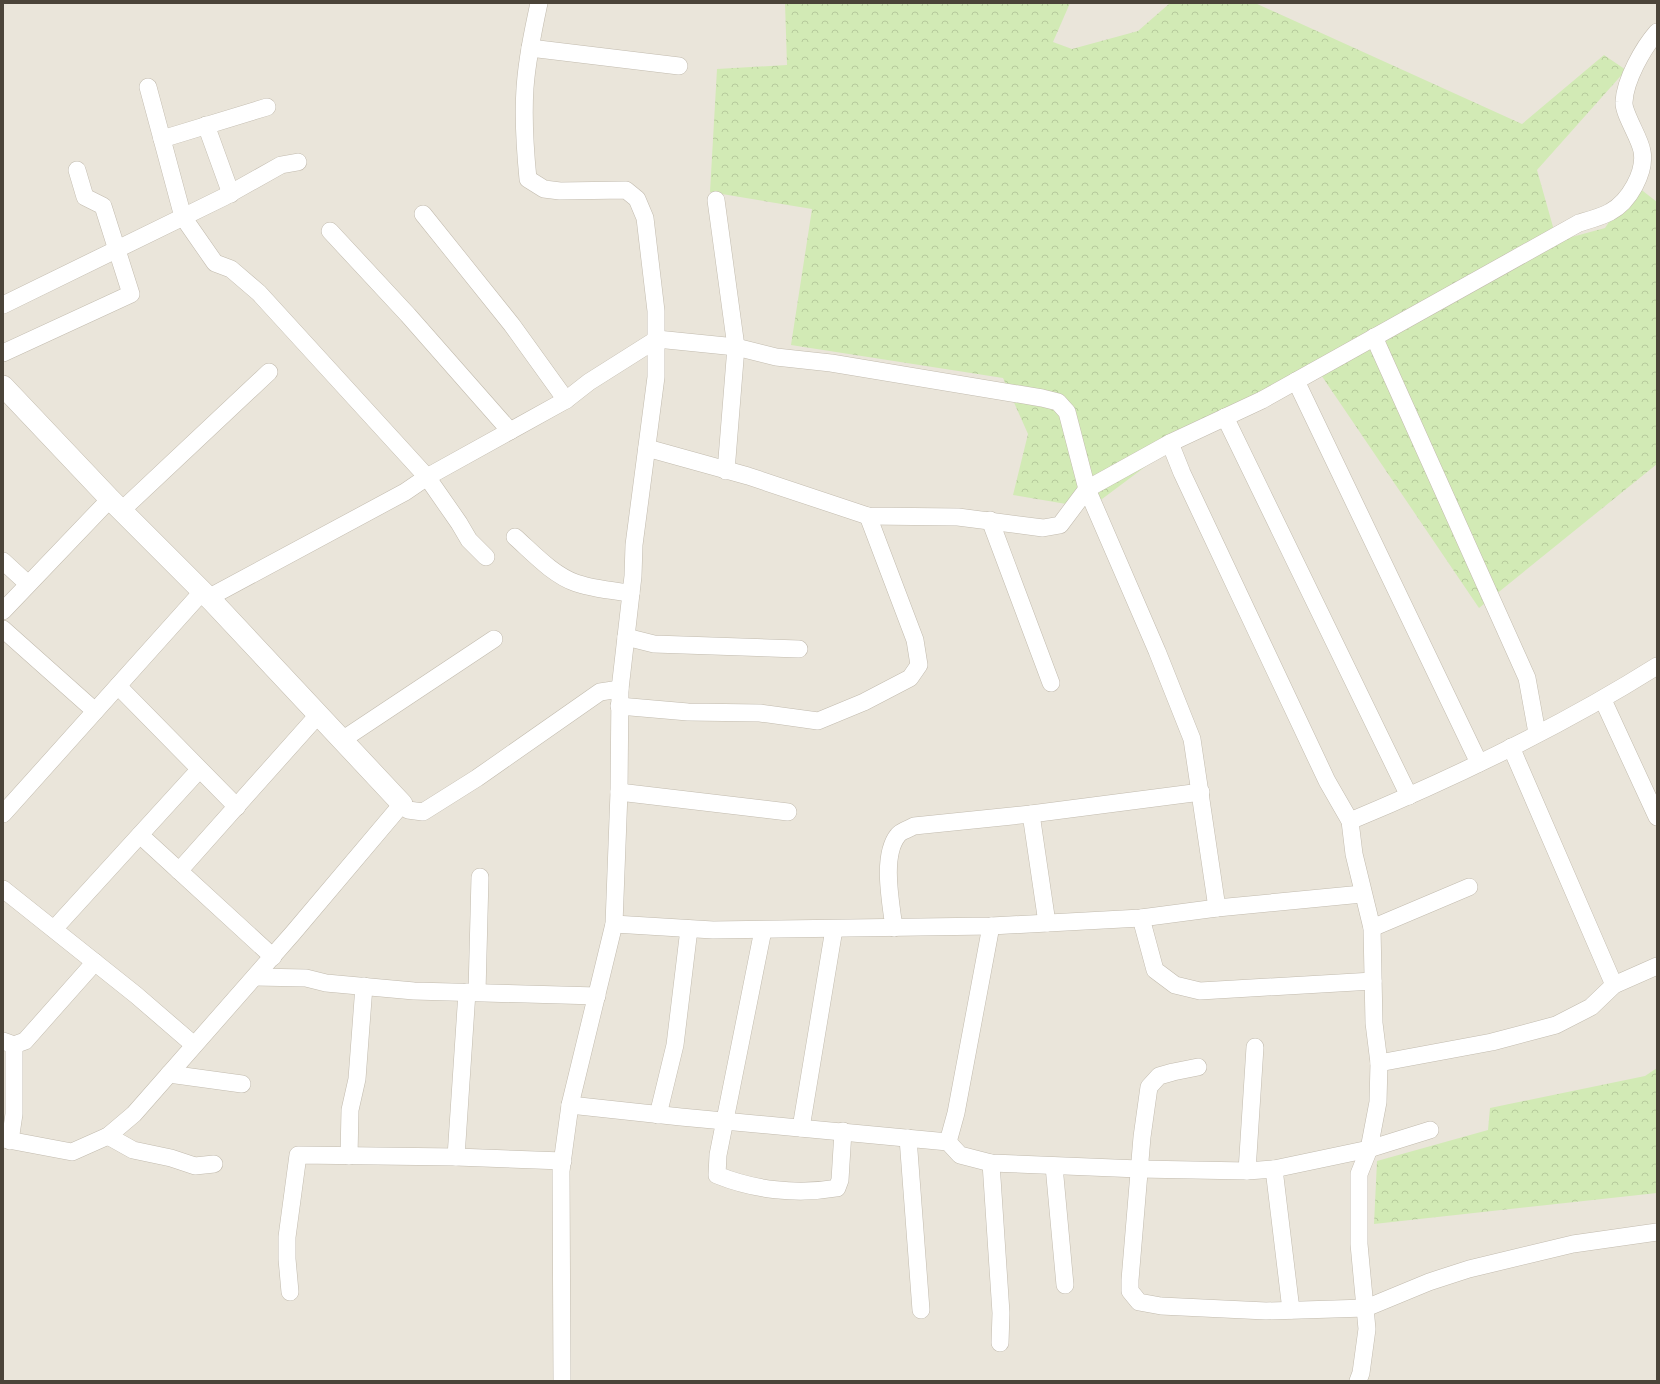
<svg xmlns="http://www.w3.org/2000/svg" width="1660" height="1384" font-family="'Nunito Sans',sans-serif">
<style>
.residential{fill:#eae5da}
.forest{fill:url(#forest-crowns)}
.lines{fill:none;stroke-linecap:round;stroke-linejoin:round}
.minor-casing{stroke:#c2bbae;stroke-width:18}
.tertiary-casing{stroke:#c2bbae;stroke-width:22}
.minor{stroke:#fff;stroke-width:17}
.tertiary{stroke:#fff;stroke-width:21}
</style>
<defs>
<pattern id="forest-crowns" width="20" height="18" patternUnits="userSpaceOnUse"><rect width="20" height="18" fill="#d2eab5"/><path d="M2 6a3 3 0 1 1 6 0M12 15a3 3 0 1 1 6 0" fill="none" stroke="#b6ca9c"/></pattern>
</defs>
<rect width="100%" height="100%" fill="#f6f3ec"/>
<rect class="residential" x="3" y="3" width="1654" height="1378"/>
<g class="forest">
<path d="M 785,3 L 1070,3 L 1053,42 L 1072,49 L 1138,31 L 1170,3 L 1255,3 L 1522,124 L 1604,55 L 1626,70 L 1537,170 L 1557,241 L 1605,228 L 1634,184 L 1657,202 L 1657,464 L 1479,608 L 1315,366 L 1253,414 L 1209,419 L 1090,508 L 1013,495 L 1028,434 L 1003,378 L 791,345 L 812,209 L 710,192 L 717,69 L 787,65 Z"/>
<path d="M 1657,1068 L 1657,1193 L 1374,1224 L 1377,1161 L 1488,1130 L 1490,1108 L 1645,1076 Z"/>
</g>
<g class="lines">
<g class="minor-casing">
<g id="minor">
<path d="M 539,3 C 533,31 527,59 525,88 C 523,118 525,149 528,179 L 544,189 L 560,191 L 626,190 L 637,199 L 645,218 L 656,311 L 656,377 L 634,545 L 633,576 L 620,689 L 619,792 L 614,924 L 570,1105 L 561,1171 L 562,1381"/>
<path d="M 530,48 L 679,66"/>
<path d="M 148,87 L 183,217 L 215,263 L 231,269 L 259,293 L 427,477 L 459,523 L 469,540 L 486,557"/>
<path d="M 206,125 L 231,194"/>
<path d="M 162,139 L 267,107"/>
<path d="M 716,200 L 736,347 L 726,471"/>
<path d="M 423,214 L 512,325 L 566,400"/>
<path d="M 330,231 L 408,315 L 510,431"/>
<path d="M 3,305 L 224,197 L 281,165 L 298,162"/>
<path d="M 1374,337 L 1527,678 L 1537,733"/>
<path d="M 3,353 L 131,294 L 103,206 L 85,197 L 77,170"/>
<path d="M 1296,381 L 1479,763"/>
<path d="M 1225,417 L 1409,796"/>
<path d="M 1170,443 L 1262,400 L 1579,223 C 1589,220 1601,217 1610,212 C 1629,202 1646,172 1642,151 C 1640,138 1623,113 1624,102 C 1625,80 1643,48 1657,32"/>
<path d="M 647,448 L 748,476 L 868,516 L 958,517 L 1043,528 L 1060,525 L 1087,489 L 1170,443 L 1182,473 L 1327,781 L 1350,821 L 1354,854 L 1372,928 L 1374,1023 L 1379,1063 L 1378,1102 L 1369,1149 L 1359,1174 L 1359,1244 L 1367,1329 L 1361,1373 L 1358,1381"/>
<path d="M 122,510 L 269,372"/>
<path d="M 990,520 L 1051,683"/>
<path d="M 515,537 C 533,553 553,575 576,583 C 594,589 613,591 631,593"/>
<path d="M 3,561 L 28,584"/>
<path d="M 208,598 L 405,492 L 427,477 L 566,400 L 589,382 L 657,339 L 736,347 L 776,357 L 831,363 L 1042,398 L 1058,402 L 1067,412 L 1087,489 L 1157,651 L 1192,739 L 1217,908"/>
<path d="M 3,611 L 110,499"/>
<path d="M 3,629 L 95,711"/>
<path d="M 626,637 L 654,644 L 799,649"/>
<path d="M 118,686 L 237,807"/>
<path d="M 1603,700 L 1657,817"/>
<path d="M 619,706 L 688,712 L 760,713 L 818,721 L 864,702 L 910,678 L 919,665 L 915,640 L 868,516"/>
<path d="M 342,740 L 494,639"/>
<path d="M 1511,747 L 1614,985"/>
<path d="M 619,792 L 788,812"/>
<path d="M 3,814 L 202,592"/>
<path d="M 1031,814 L 1047,923"/>
<path d="M 1350,821 C 1456,777 1560,727 1657,666"/>
<path d="M 140,835 L 273,957"/>
<path d="M 179,871 L 318,715"/>
<path d="M 3,889 L 136,995 L 194,1045"/>
<path d="M 1141,918 L 1155,970 L 1175,985 L 1200,991 L 1373,981"/>
<path d="M 614,924 L 713,930 L 991,926 L 1141,918 L 1217,908 L 1362,894"/>
<path d="M 894,928 C 891,903 881,856 898,835 C 901,831 909,829 914,826 L 1031,814 L 1201,792"/>
<path d="M 1372,928 L 1469,887"/>
<path d="M 54,929 L 199,770"/>
<path d="M 763,930 L 718,1155 L 717,1175 C 754,1190 797,1195 837,1188 L 840,1180 L 843,1131"/>
<path d="M 255,977 L 306,978 L 326,983 L 414,991 L 597,996"/>
<path d="M 477,992 L 480,877"/>
<path d="M 3,1041 L 14,1045 L 25,1041 L 95,962"/>
<path d="M 1379,1063 L 1492,1042 L 1556,1025 L 1591,1007 L 1614,985 L 1657,966"/>
<path d="M 1198,1067 L 1173,1072 L 1159,1076 L 1149,1087 L 1142,1137 L 1130,1280 L 1130,1291 L 1139,1302 L 1161,1306 L 1266,1311 L 1366,1308 L 1429,1282 L 1469,1269 L 1573,1244 L 1657,1232"/>
<path d="M 169,1074 L 242,1084"/>
<path d="M 570,1105 L 681,1117 L 948,1142 L 960,1155 L 991,1163 L 1139,1169 L 1247,1171 L 1274,1169 L 1369,1149 L 1430,1130"/>
<path d="M 658,1115 L 675,1045 L 689,929"/>
<path d="M 801,1128 L 834,929"/>
<path d="M 108,1136 L 133,1150 L 171,1158 L 195,1166 L 214,1164"/>
<path d="M 908,1138 L 921,1310"/>
<path d="M 3,1139 L 72,1152 L 108,1136 L 134,1114 L 293,933 L 402,804 L 408,810 L 423,812 L 477,778 L 600,692 L 620,689"/>
<path d="M 10,1141 L 14,1114 L 14,1045"/>
<path d="M 948,1142 L 956,1113 L 991,926"/>
<path d="M 349,1156 L 350,1110 L 357,1079 L 364,986"/>
<path d="M 456,1157 L 467,992"/>
<path d="M 991,1163 L 1001,1313 L 1000,1343"/>
<path d="M 1054,1166 L 1065,1285"/>
<path d="M 1274,1169 L 1291,1310"/>
<path d="M 1247,1171 L 1255,1047"/>
<path d="M 290,1292 L 287,1259 L 287,1237 L 298,1155 L 456,1157 L 563,1161"/>
</g>
</g>
<g class="tertiary-casing">
<path id="tertiary" d="M 3,386 L 110,499 L 213,602 L 402,804"/>
</g>
<use href="#minor" class="minor"/>
<use href="#tertiary" class="tertiary"/>
</g>
<rect width="1660" height="1384" fill="none" stroke="#4b4439" stroke-width="8"/>
</svg>
